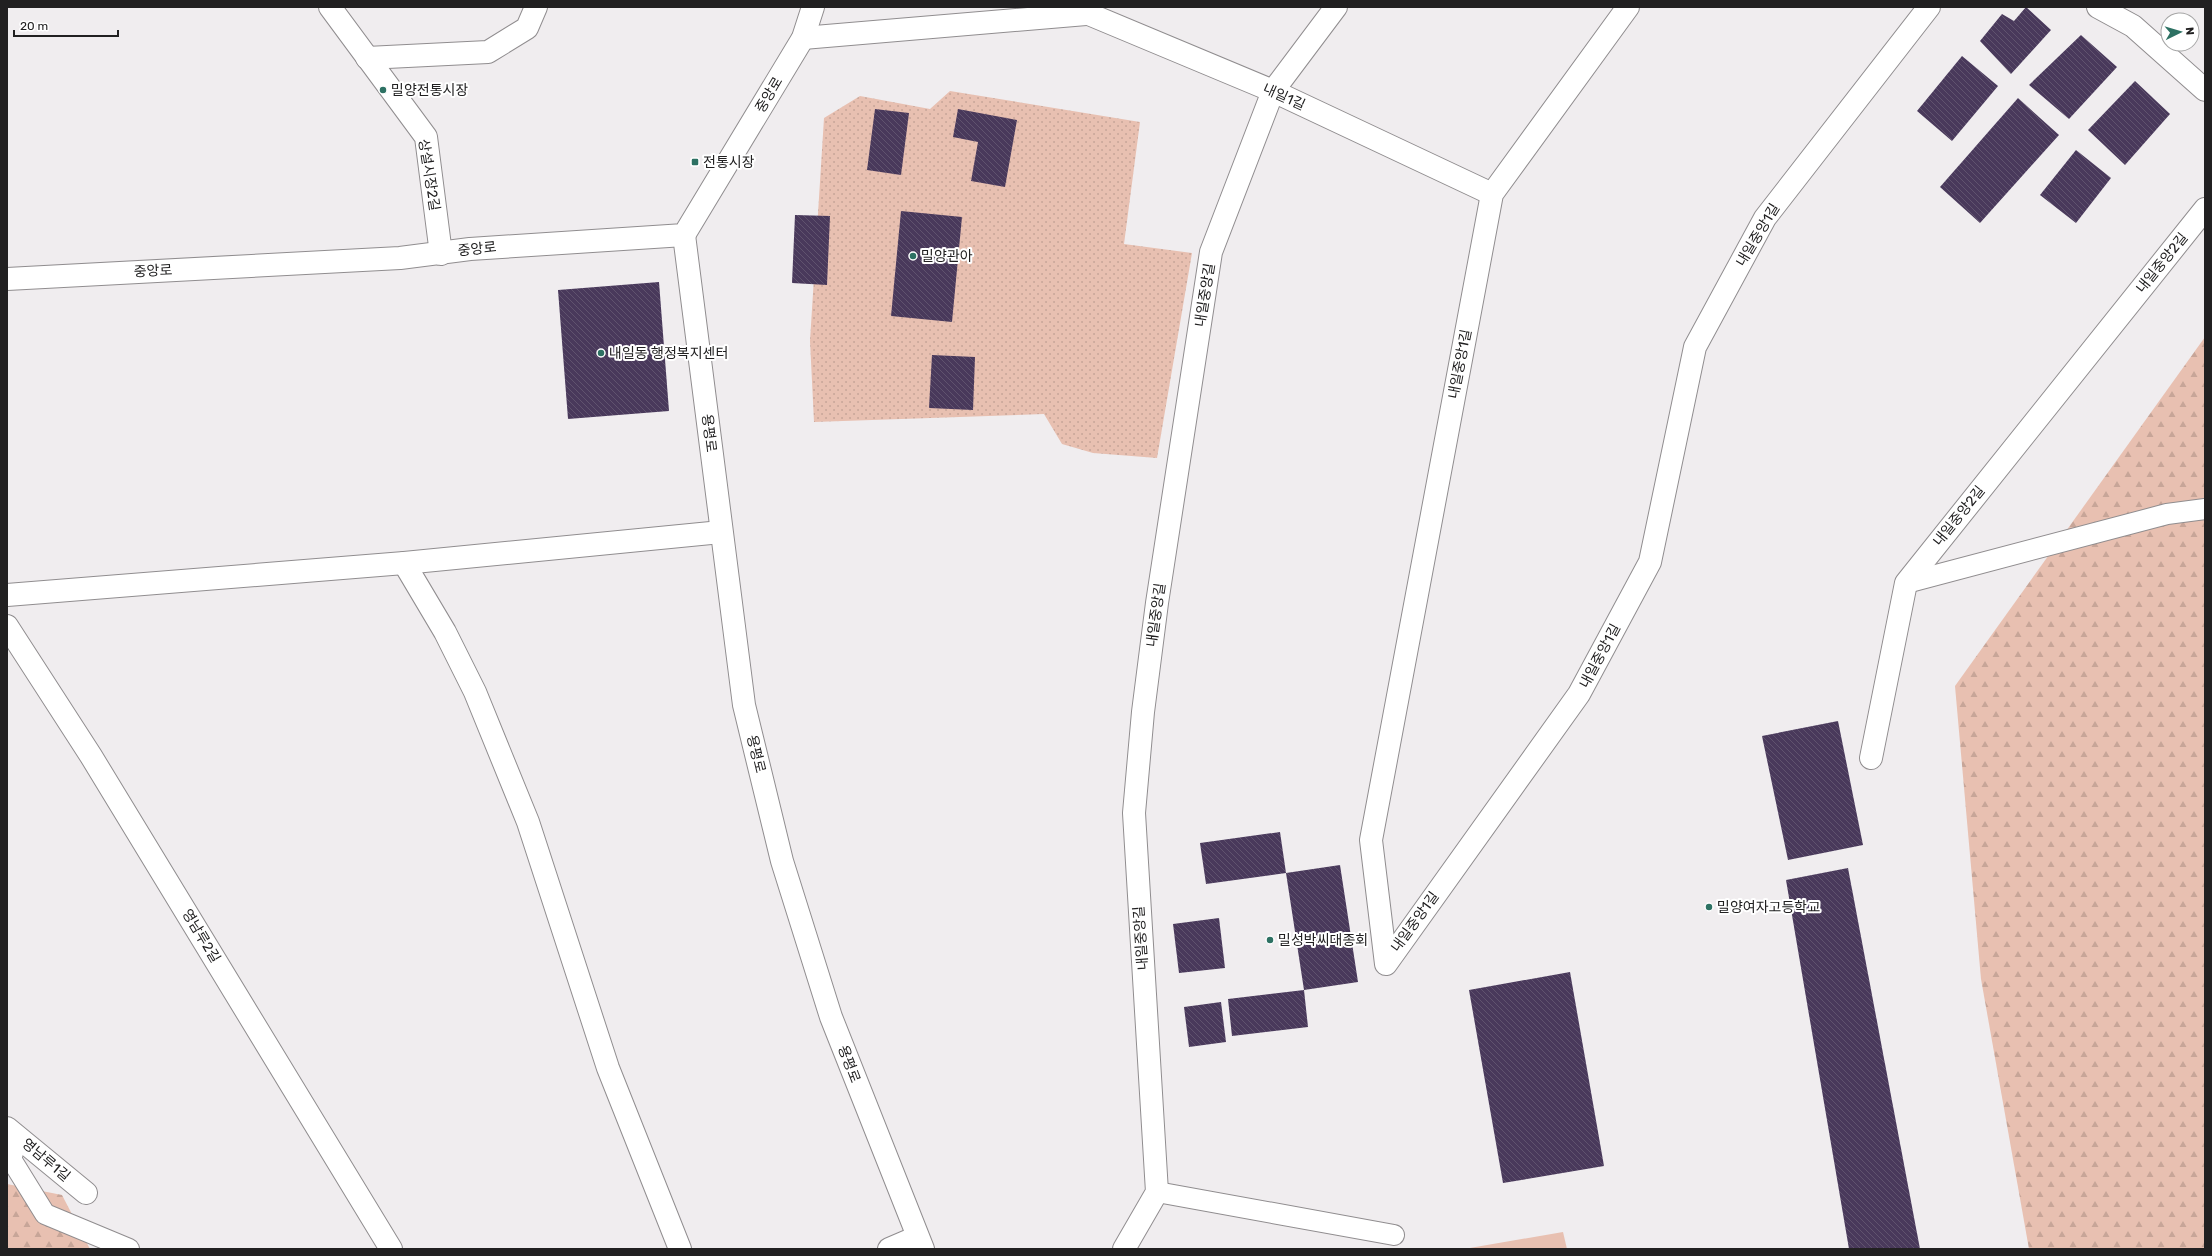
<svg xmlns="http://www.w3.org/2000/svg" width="2212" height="1256" font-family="Rubik,'Noto Sans KR',sans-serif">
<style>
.grass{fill:url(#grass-dots)}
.forest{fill:url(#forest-firs)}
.pitch{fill:#e8c0b1}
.building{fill:url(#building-back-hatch)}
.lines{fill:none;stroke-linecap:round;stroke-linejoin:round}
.lane-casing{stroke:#908d8f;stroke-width:22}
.street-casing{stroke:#908d8f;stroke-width:24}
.secondary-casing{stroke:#908d8f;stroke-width:24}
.lane{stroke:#fff;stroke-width:20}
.street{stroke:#fff;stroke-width:22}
.secondary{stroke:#fff;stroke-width:22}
.poi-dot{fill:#2d7163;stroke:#fff;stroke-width:1.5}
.labels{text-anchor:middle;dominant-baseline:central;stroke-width:4;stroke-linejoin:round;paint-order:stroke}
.poi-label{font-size:14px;fill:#212021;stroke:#fff;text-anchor:start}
.street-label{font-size:14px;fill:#212021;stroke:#fff}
</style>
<defs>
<pattern id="grass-dots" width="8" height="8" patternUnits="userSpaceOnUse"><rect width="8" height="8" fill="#e8c0b1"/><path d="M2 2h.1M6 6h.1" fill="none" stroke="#c7a598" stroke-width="1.8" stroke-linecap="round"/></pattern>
<pattern id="forest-firs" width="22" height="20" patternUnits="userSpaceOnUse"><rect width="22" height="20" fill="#e8c0b1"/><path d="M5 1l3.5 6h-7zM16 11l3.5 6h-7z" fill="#c7a598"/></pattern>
<pattern id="building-back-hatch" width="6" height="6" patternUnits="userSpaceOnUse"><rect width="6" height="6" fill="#49395b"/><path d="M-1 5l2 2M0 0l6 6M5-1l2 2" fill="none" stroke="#60536e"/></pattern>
</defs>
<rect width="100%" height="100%" fill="#f0edef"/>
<path class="grass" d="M 950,91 L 1140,122 L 1124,244 L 1192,253 L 1157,458 L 1093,453 L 1062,444 L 1044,414 L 814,422 L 810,341 L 824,118 L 860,96 L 930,109 Z"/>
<g class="forest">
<path d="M 2205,337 L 2205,1249 L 2029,1249 L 1981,979 L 1955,686 Z"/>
<path d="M 7,1184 L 62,1195 L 90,1249 L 7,1249 Z"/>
</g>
<path class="pitch" d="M 1563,1232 L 1567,1249 L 1464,1249 Z"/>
<g class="building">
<path d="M 2026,7 L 2051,30 L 2011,74 L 1980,41 L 2002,14 L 2014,21 Z"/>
<path d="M 2081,35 L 2117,67 L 2069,119 L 2029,85 Z"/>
<path d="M 1962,56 L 1998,86 L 1952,141 L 1917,111 Z"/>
<path d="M 2135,81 L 2170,114 L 2125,165 L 2088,130 Z"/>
<path d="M 2018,98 L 2059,135 L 1980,223 L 1940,187 Z"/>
<path d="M 875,109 L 909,113 L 901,175 L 867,170 Z"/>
<path d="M 958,109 L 1017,120 L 1005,187 L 971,181 L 978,142 L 953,137 Z"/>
<path d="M 2076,150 L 2111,178 L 2076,223 L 2040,195 Z"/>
<path d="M 901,211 L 962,217 L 952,322 L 891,316 Z"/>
<path d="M 795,215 L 830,216 L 827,285 L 792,283 Z"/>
<path d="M 659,282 L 669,411 L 568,419 L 558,290 Z"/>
<path d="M 932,355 L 975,357 L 973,410 L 929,408 Z"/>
<path d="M 1838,721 L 1863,845 L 1788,860 L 1762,736 Z"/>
<path d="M 1280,832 L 1286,873 L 1206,884 L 1200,843 Z"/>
<path d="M 1340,865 L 1358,982 L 1304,990 L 1308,1027 L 1232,1036 L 1228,999 L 1304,990 L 1286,873 Z"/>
<path d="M 1848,868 L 1920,1249 L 1849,1249 L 1786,880 Z"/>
<path d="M 1219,918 L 1225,968 L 1179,973 L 1173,924 Z"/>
<path d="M 1570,972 L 1604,1166 L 1503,1183 L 1469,990 Z"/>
<path d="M 1221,1002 L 1226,1042 L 1189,1047 L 1184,1007 Z"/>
</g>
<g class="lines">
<g class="lane-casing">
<g id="lane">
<path d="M 1906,583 L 2167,514 L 2205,509"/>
<path d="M 18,1137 L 11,1159 L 45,1214 L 129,1249"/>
<path d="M 1157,1192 L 1394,1235"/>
</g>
</g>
<g class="street-casing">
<g id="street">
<path d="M 330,7 L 426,137 L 441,254"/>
<path d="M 1072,7 L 1273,91 L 1492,194"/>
<path d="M 1628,7 L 1492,194 L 1371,840 L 1386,964 L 1579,694 L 1650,562 L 1695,347 L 1765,218 L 1929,7"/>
<path d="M 2098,7 L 2133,26 L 2205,90"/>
<path d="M 803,38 L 1086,14"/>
<path d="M 367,58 L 488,52 L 527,28 L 536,7"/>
<path d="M 404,563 L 445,632 L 475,692 L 528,822 L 608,1068 L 680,1249"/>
<path d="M 7,595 L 404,563 L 721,532"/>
<path d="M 7,626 L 91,756 L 391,1249"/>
<path d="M 1871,758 L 1906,583 L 2205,209"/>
<path d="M 7,1128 L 86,1193"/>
<path d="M 889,1249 L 917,1237"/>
<path d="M 1124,1249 L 1157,1192 L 1134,813 L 1143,712 L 1157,603 L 1211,252 L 1273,91 L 1336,7"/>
</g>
</g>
<g class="secondary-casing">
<g id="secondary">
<path d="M 684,235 L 744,705 L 782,861 L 831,1017 L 923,1249"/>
<path d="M 7,279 L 400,258 L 470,249 L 684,235 L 803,38 L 813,7"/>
</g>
</g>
<use href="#lane" class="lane"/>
<use href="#street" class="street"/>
<use href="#secondary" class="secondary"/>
</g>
<g class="poi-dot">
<circle cx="383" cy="90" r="4"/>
<rect x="691" y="158" width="8" height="8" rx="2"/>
<circle cx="913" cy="256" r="4"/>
<circle cx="601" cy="353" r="4"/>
<circle cx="1709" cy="907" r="4"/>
<circle cx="1270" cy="940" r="4"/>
</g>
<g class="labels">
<g class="poi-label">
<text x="391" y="90">밀양전통시장</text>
<text x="703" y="162">전통시장</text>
<text x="921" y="256">밀양관아</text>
<text x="609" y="353">내일동 행정복지센터</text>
<text x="1717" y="907">밀양여자고등학교</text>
<text x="1278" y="940">밀성박씨대종회</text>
</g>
<g class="street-label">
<text transform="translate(769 95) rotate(-59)">중앙로</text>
<text transform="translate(1284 97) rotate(24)">내일1길</text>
<text transform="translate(429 175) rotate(81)">상설시장2길</text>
<text transform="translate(1758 235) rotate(-59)">내일중앙1길</text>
<text transform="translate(477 249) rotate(-6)">중앙로</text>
<text transform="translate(2162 263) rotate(-51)">내일중앙2길</text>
<text transform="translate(153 271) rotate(-3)">중앙로</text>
<text transform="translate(1205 295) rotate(-81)">내일중앙길</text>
<text transform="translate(1460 364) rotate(-79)">내일중앙1길</text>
<text transform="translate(709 433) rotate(83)">용평로</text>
<text transform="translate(1959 516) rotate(-51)">내일중앙2길</text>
<text transform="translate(1156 615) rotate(-82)">내일중앙길</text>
<text transform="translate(1600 656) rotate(-62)">내일중앙1길</text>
<text transform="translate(756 754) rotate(76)">용평로</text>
<text transform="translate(1415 922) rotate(-54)">내일중앙1길</text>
<text transform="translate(201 936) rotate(59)">영남루2길</text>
<text transform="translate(1141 938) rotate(-94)">내일중앙길</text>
<text transform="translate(849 1064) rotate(69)">용평로</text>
<text transform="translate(46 1160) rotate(40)">영남루1길</text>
</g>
</g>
<rect width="2212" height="1256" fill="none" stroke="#212021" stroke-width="16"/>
<g transform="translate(2180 32) rotate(85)"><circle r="19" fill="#ffffff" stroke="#a6a6a6"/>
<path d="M0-3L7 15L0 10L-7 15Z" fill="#2d7163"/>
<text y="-6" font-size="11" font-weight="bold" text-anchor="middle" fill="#212021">N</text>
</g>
<path d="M14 30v6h104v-6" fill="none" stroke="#212021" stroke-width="2"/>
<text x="20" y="30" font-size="12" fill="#212021" stroke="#ffffff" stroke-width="3" paint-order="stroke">20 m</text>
</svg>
